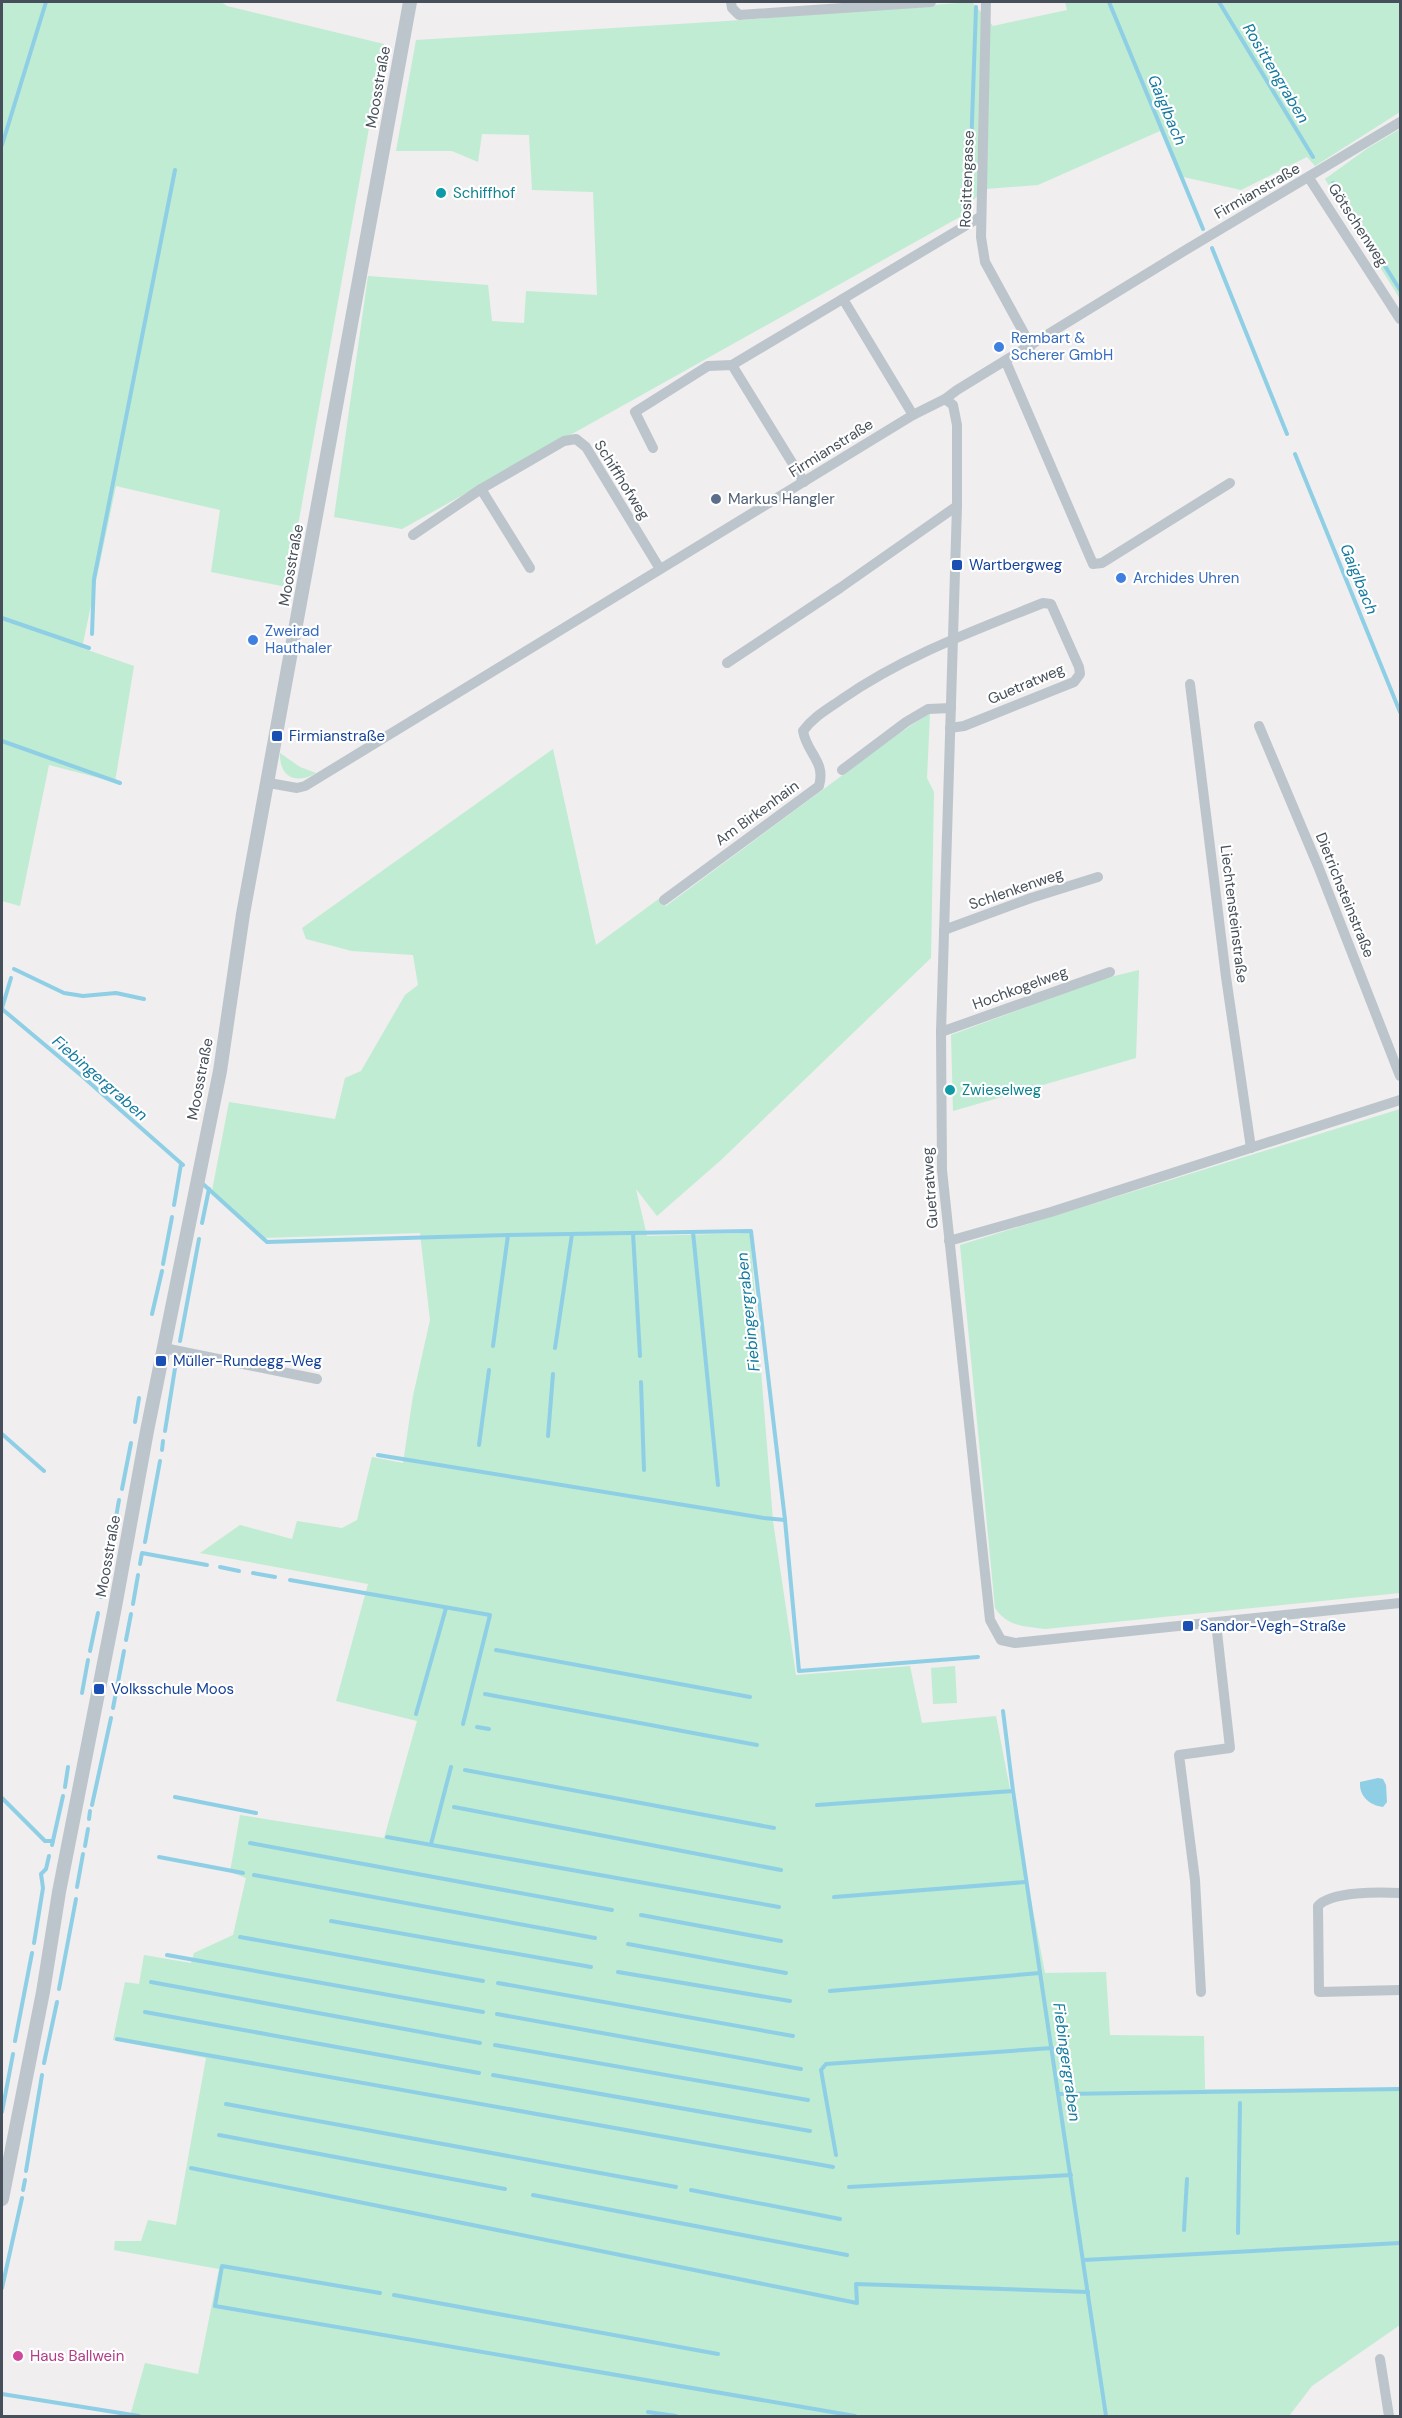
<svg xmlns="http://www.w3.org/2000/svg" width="1402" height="2418" font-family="'DM Sans',sans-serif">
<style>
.green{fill:#bfecd2}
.water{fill:#8ecfe6}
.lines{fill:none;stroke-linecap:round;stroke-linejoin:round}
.stream{stroke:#8ecfe6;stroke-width:4}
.minor{stroke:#bdc5cc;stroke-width:10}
.tertiary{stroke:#bdc5cc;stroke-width:14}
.culture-dot{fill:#0f9aa8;stroke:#fff;stroke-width:2}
.shop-dot{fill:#3f7fe0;stroke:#fff;stroke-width:2}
.service-dot{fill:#5c6f8a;stroke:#fff;stroke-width:2}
.transit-dot{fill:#1a4fb4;stroke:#fff;stroke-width:2}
.hotel-dot{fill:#d1479c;stroke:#fff;stroke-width:2}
.labels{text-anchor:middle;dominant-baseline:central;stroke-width:4.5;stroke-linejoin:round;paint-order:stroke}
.street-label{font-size:15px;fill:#47505a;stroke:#fff}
.culture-label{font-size:15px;fill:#0d838f;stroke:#fff;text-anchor:start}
.shop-label{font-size:15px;fill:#366cbe;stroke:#fff;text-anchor:start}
.service-label{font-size:15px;fill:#4e5e75;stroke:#fff;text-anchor:start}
.transit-label{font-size:15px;fill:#164399;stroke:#fff;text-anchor:start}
.hotel-label{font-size:15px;fill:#b23c85;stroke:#fff;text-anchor:start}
.water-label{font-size:16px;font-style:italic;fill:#147ba0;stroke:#fff}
</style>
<rect width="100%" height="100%" fill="#f0eeee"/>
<g class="green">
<path d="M 2,2 L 221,2 L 227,6 L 384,44 L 287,587 L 211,572 L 220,510 L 116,486 L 82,648 L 134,666 L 115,782 L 49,765 L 20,906 L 2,901 Z"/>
<path d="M 972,2 L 993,26 L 1067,10 L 1065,2 L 1400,2 L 1400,112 L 1315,166 L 1307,157 L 1241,190 L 1179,176 L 1160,131 L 1038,185 L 985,189 L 967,206 L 967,213 L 402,529 L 334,517 L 368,276 L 488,285 L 492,321 L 524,323 L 526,291 L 597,295 L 593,192 L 532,190 L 529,135 L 482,134 L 478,162 L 452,151 L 396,151 L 416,40 L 727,21 Z"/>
<path d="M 1400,129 L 1400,299 L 1325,179 L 1368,148 Z"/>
<path d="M 930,713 L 927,778 L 934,792 L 931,958 L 721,1160 L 657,1216 L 636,1189 L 647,1236 L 750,1233 L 773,1521 L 796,1675 L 910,1666 L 922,1723 L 996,1716 L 1045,1973 L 1106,1972 L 1110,2035 L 1204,2036 L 1205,2089 L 1400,2090 L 1400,2325 L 1312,2386 L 1289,2416 L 130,2416 L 145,2363 L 198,2374 L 219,2269 L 114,2250 L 115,2241 L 141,2241 L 148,2220 L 176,2225 L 206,2058 L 113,2040 L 125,1982 L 139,1984 L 144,1955 L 191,1963 L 194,1953 L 233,1935 L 246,1878 L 230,1872 L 240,1815 L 384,1838 L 417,1721 L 336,1701 L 368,1584 L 200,1553 L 240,1525 L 292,1539 L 297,1521 L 342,1528 L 357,1520 L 372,1457 L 403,1463 L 413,1396 L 430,1320 L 420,1233 L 262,1238 L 212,1191 L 229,1102 L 335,1119 L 345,1078 L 361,1071 L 405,995 L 418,985 L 413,955 L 352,951 L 306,939 L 302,928 L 553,749 L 596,945 L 660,898 L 666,906 L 898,734 Z"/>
<path d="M 280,753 L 300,767 L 316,773 C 296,785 279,777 280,753 Z"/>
<path d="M 1139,970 L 1136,1058 L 953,1111 L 951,1035 L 1102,979 Z"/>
<path d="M 1400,1109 L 1400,1593 L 1045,1629 C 1024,1626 1008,1627 995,1608 L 960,1245 Z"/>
<path d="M 955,1666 L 957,1703 L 933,1704 L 931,1668 Z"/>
</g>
<path class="water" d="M 1378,1778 L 1383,1779 L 1386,1785 L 1387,1802 L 1383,1807 C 1369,1805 1359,1796 1360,1782 Z"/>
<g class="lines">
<g class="stream">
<path d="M 1109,2 L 1203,229"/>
<path d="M 1219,2 L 1313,157"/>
<path d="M 2,145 L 46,2"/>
<path d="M 1333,183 L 1400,290"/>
<path d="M 969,208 L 976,7"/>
<path d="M 1212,248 L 1287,434"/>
<path d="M 1295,454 L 1400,712"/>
<path d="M 2,618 L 89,648"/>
<path d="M 92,634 L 94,579 L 175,170"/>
<path d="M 2,741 L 120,783"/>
<path d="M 14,969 L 64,993 L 83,996 L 116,993 L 144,999"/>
<path d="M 2,1008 L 11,978"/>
<path d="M 2,1009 L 82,1076 L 183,1165"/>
<path d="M 203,1184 L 267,1242 L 508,1235 L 751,1231 L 785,1520 L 799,1671 L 978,1657"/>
<path d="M 174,1205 L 181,1164"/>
<path d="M 202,1223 L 209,1189"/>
<path d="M 693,1232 L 718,1485"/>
<path d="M 633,1233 L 640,1356"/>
<path d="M 163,1264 L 172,1217"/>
<path d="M 152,1314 L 162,1271"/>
<path d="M 180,1341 L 199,1239"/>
<path d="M 493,1346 L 508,1235"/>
<path d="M 555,1348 L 572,1234"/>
<path d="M 641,1382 L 644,1470"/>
<path d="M 135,1422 L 139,1398"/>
<path d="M 165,1431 L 176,1362"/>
<path d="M 2,1434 L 44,1471"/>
<path d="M 548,1436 L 553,1374"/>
<path d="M 479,1445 L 489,1370"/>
<path d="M 162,1450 L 163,1441"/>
<path d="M 378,1455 L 764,1518 L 785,1520"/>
<path d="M 122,1489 L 131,1443"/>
<path d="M 116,1517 L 119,1500"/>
<path d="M 145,1542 L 160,1461"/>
<path d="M 140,1564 L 142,1553 L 207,1565"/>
<path d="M 220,1567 L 239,1571"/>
<path d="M 253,1573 L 275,1577"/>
<path d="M 290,1580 L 490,1615 L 463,1724"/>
<path d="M 101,1597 L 114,1528"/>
<path d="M 133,1604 L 138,1575"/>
<path d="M 126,1640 L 131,1614"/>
<path d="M 496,1650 L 750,1697"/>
<path d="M 90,1651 L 98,1613"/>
<path d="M 82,1693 L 88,1660"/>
<path d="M 485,1694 L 757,1745"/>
<path d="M 113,1708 L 124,1651"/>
<path d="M 1003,1711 L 1013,1791 L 1106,2416"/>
<path d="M 416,1714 L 446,1608"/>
<path d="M 477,1727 L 489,1729"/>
<path d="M 465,1770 L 774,1828"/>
<path d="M 65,1787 L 68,1767"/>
<path d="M 175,1797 L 256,1813"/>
<path d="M 2,1798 L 45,1841 L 53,1841"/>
<path d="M 92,1805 L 111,1718"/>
<path d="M 817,1805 L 1013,1791"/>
<path d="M 454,1807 L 781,1870"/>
<path d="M 89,1819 L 90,1811"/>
<path d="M 387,1837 L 779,1907"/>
<path d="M 250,1843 L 612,1910"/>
<path d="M 431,1844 L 451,1767"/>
<path d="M 52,1845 L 63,1796"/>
<path d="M 85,1846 L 88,1829"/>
<path d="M 159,1857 L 243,1873"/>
<path d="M 254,1875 L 595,1938"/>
<path d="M 77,1887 L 83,1854"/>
<path d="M 834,1897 L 1026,1882"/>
<path d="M 641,1915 L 781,1941"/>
<path d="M 331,1921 L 591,1967"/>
<path d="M 240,1937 L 483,1981"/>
<path d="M 34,1943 L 43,1888 L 41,1874 L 46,1869 L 49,1856"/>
<path d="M 628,1944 L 786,1973"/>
<path d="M 167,1955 L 483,2012"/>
<path d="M 618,1972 L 790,2001"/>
<path d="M 151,1982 L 480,2043"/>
<path d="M 498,1983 L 793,2036"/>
<path d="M 59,1989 L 76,1899"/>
<path d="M 830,1991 L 1040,1973"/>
<path d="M 145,2012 L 479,2073"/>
<path d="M 497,2014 L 801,2069"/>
<path d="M 117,2039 L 833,2167"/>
<path d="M 15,2041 L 32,1953"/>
<path d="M 495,2045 L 808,2100"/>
<path d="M 44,2063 L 57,2002"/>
<path d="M 493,2075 L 810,2131"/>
<path d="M 1059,2094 L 1400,2089"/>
<path d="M 226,2104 L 676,2187"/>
<path d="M 2,2112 L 13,2054"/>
<path d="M 219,2135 L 505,2189"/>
<path d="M 836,2155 L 821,2070 L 826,2064 L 1052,2048"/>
<path d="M 191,2168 L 857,2303 L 856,2284 L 1088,2292"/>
<path d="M 26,2171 L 42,2075"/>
<path d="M 849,2187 L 1071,2175"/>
<path d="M 23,2190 L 25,2180"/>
<path d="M 691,2190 L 840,2219"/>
<path d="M 533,2195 L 847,2255"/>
<path d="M 1184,2230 L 1187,2179"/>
<path d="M 1238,2233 L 1240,2103"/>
<path d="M 1084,2260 L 1400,2243"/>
<path d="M 2,2288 L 22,2198"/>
<path d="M 380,2293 L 222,2266 L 215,2306 L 855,2416"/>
<path d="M 394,2295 L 718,2354"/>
<path d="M 2,2394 L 139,2416"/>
<path d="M 648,2412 L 676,2416"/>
</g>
<g class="minor">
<path d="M 731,2 L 732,8 L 739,15 L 931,2"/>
<path d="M 986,2 L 981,237 L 985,262 L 1031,346"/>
<path d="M 1309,178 L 1400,319"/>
<path d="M 843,299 L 913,415"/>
<path d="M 1006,362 L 1093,564 L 1102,563 L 1230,483"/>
<path d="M 732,365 L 980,217"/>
<path d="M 945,399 L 953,405 L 957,425 L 957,506 L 941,1032 L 942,1170 L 990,1620 L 1001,1640 L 1015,1643 L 1400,1603"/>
<path d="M 653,448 L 635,412 L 708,366 L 732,365 L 804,482"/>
<path d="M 481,489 L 530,568"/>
<path d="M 413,535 L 481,489 L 564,441 L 576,439 L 586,447 L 660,569"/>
<path d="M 727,663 L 840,588 L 957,506"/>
<path d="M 1190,684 L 1226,977 L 1251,1148"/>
<path d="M 1259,726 L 1318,866 L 1400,1076"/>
<path d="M 842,770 L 906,722 L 928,709 L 951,708"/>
<path d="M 269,783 L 297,788 L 305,786 L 913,415 L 945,399 L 957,390 L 1184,251 L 1400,122"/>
<path d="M 664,900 L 819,786 C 826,761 807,754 803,731 C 813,717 828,709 842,699 C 904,656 973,631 1043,603 L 1051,604 L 1079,667 L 1080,674 L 1074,682 L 964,726 L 950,728"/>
<path d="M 944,930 L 1031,898 L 1098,877"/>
<path d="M 941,1032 L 1110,972"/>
<path d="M 949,1241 L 1051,1212 L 1400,1100"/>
<path d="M 164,1348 L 317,1379"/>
<path d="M 1400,1893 C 1381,1892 1331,1891 1318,1906 L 1319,1992 L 1400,1990"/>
<path d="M 1201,1992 L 1195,1880 L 1179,1755 L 1230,1748 L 1216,1623"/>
<path d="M 1380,2359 L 1389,2416"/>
</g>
<path class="tertiary" d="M 2,2199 L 43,1992 L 59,1892 L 115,1607 L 147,1431 L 220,1071 L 243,914 L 410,2"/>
</g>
<g class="culture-dot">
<circle cx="441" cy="193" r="6"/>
<circle cx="950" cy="1090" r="6"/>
</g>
<g class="shop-dot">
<circle cx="999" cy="347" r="6"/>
<circle cx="1121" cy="578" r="6"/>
<circle cx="253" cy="640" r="6"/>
</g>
<circle class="service-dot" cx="716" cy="499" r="6"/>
<g class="transit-dot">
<rect x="951" y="559" width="12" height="12" rx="3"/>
<rect x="271" y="730" width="12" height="12" rx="3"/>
<rect x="155" y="1355" width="12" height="12" rx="3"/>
<rect x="1182" y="1620" width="12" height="12" rx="3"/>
<rect x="93" y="1683" width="12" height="12" rx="3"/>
</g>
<circle class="hotel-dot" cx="18" cy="2356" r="6"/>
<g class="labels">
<g class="street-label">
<text transform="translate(378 87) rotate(-80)">Moosstraße</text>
<text transform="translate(967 179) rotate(-88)">Rosittengasse</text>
<text transform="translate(1257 191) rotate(-30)">Firmianstraße</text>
<text transform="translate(1358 225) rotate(57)">Götschenweg</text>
<text transform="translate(831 448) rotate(-32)">Firmianstraße</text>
<text transform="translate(622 480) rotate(58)">Schiffhofweg</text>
<text transform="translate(291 565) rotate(-80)">Moosstraße</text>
<text transform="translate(1026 684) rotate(-23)">Guetratweg</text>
<text transform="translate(757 813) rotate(-36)">Am Birkenhain</text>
<text transform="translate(1016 889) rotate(-19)">Schlenkenweg</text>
<text transform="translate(1345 895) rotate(68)">Dietrichsteinstraße</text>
<text transform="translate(1234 914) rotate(83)">Liechtensteinstraße</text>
<text transform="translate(1020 988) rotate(-20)">Hochkogelweg</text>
<text transform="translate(200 1079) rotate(-79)">Moosstraße</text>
<text transform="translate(930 1188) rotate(-94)">Guetratweg</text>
<text transform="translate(108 1556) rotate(-80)">Moosstraße</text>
</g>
<g class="culture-label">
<text x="453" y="193">Schiffhof</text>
<text x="962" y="1090">Zwieselweg</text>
</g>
<g class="shop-label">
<text x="1011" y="338">Rembart &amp;<tspan x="1011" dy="17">Scherer GmbH</tspan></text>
<text x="1133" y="578">Archides Uhren</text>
<text x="265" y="631">Zweirad<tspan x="265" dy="17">Hauthaler</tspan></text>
</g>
<g class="service-label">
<text x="728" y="499">Markus Hangler</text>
</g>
<g class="transit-label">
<text x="969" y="565">Wartbergweg</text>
<text x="289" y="736">Firmianstraße</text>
<text x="173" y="1361">Müller-Rundegg-Weg</text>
<text x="1200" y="1626">Sandor-Vegh-Straße</text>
<text x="111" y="1689">Volksschule Moos</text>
</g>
<g class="hotel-label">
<text x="30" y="2356">Haus Ballwein</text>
</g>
<g class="water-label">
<text transform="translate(1276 73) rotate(59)">Rosittengraben</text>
<text transform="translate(1167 110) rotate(67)">Gaiglbach</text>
<text transform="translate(1359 579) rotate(68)">Gaiglbach</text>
<text transform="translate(100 1078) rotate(41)">Fiebingergraben</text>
<text transform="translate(748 1312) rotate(-96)">Fiebingergraben</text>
<text transform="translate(1067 2062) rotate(82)">Fiebingergraben</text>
</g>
</g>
<rect width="1402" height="2418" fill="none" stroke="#47505a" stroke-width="6"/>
</svg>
